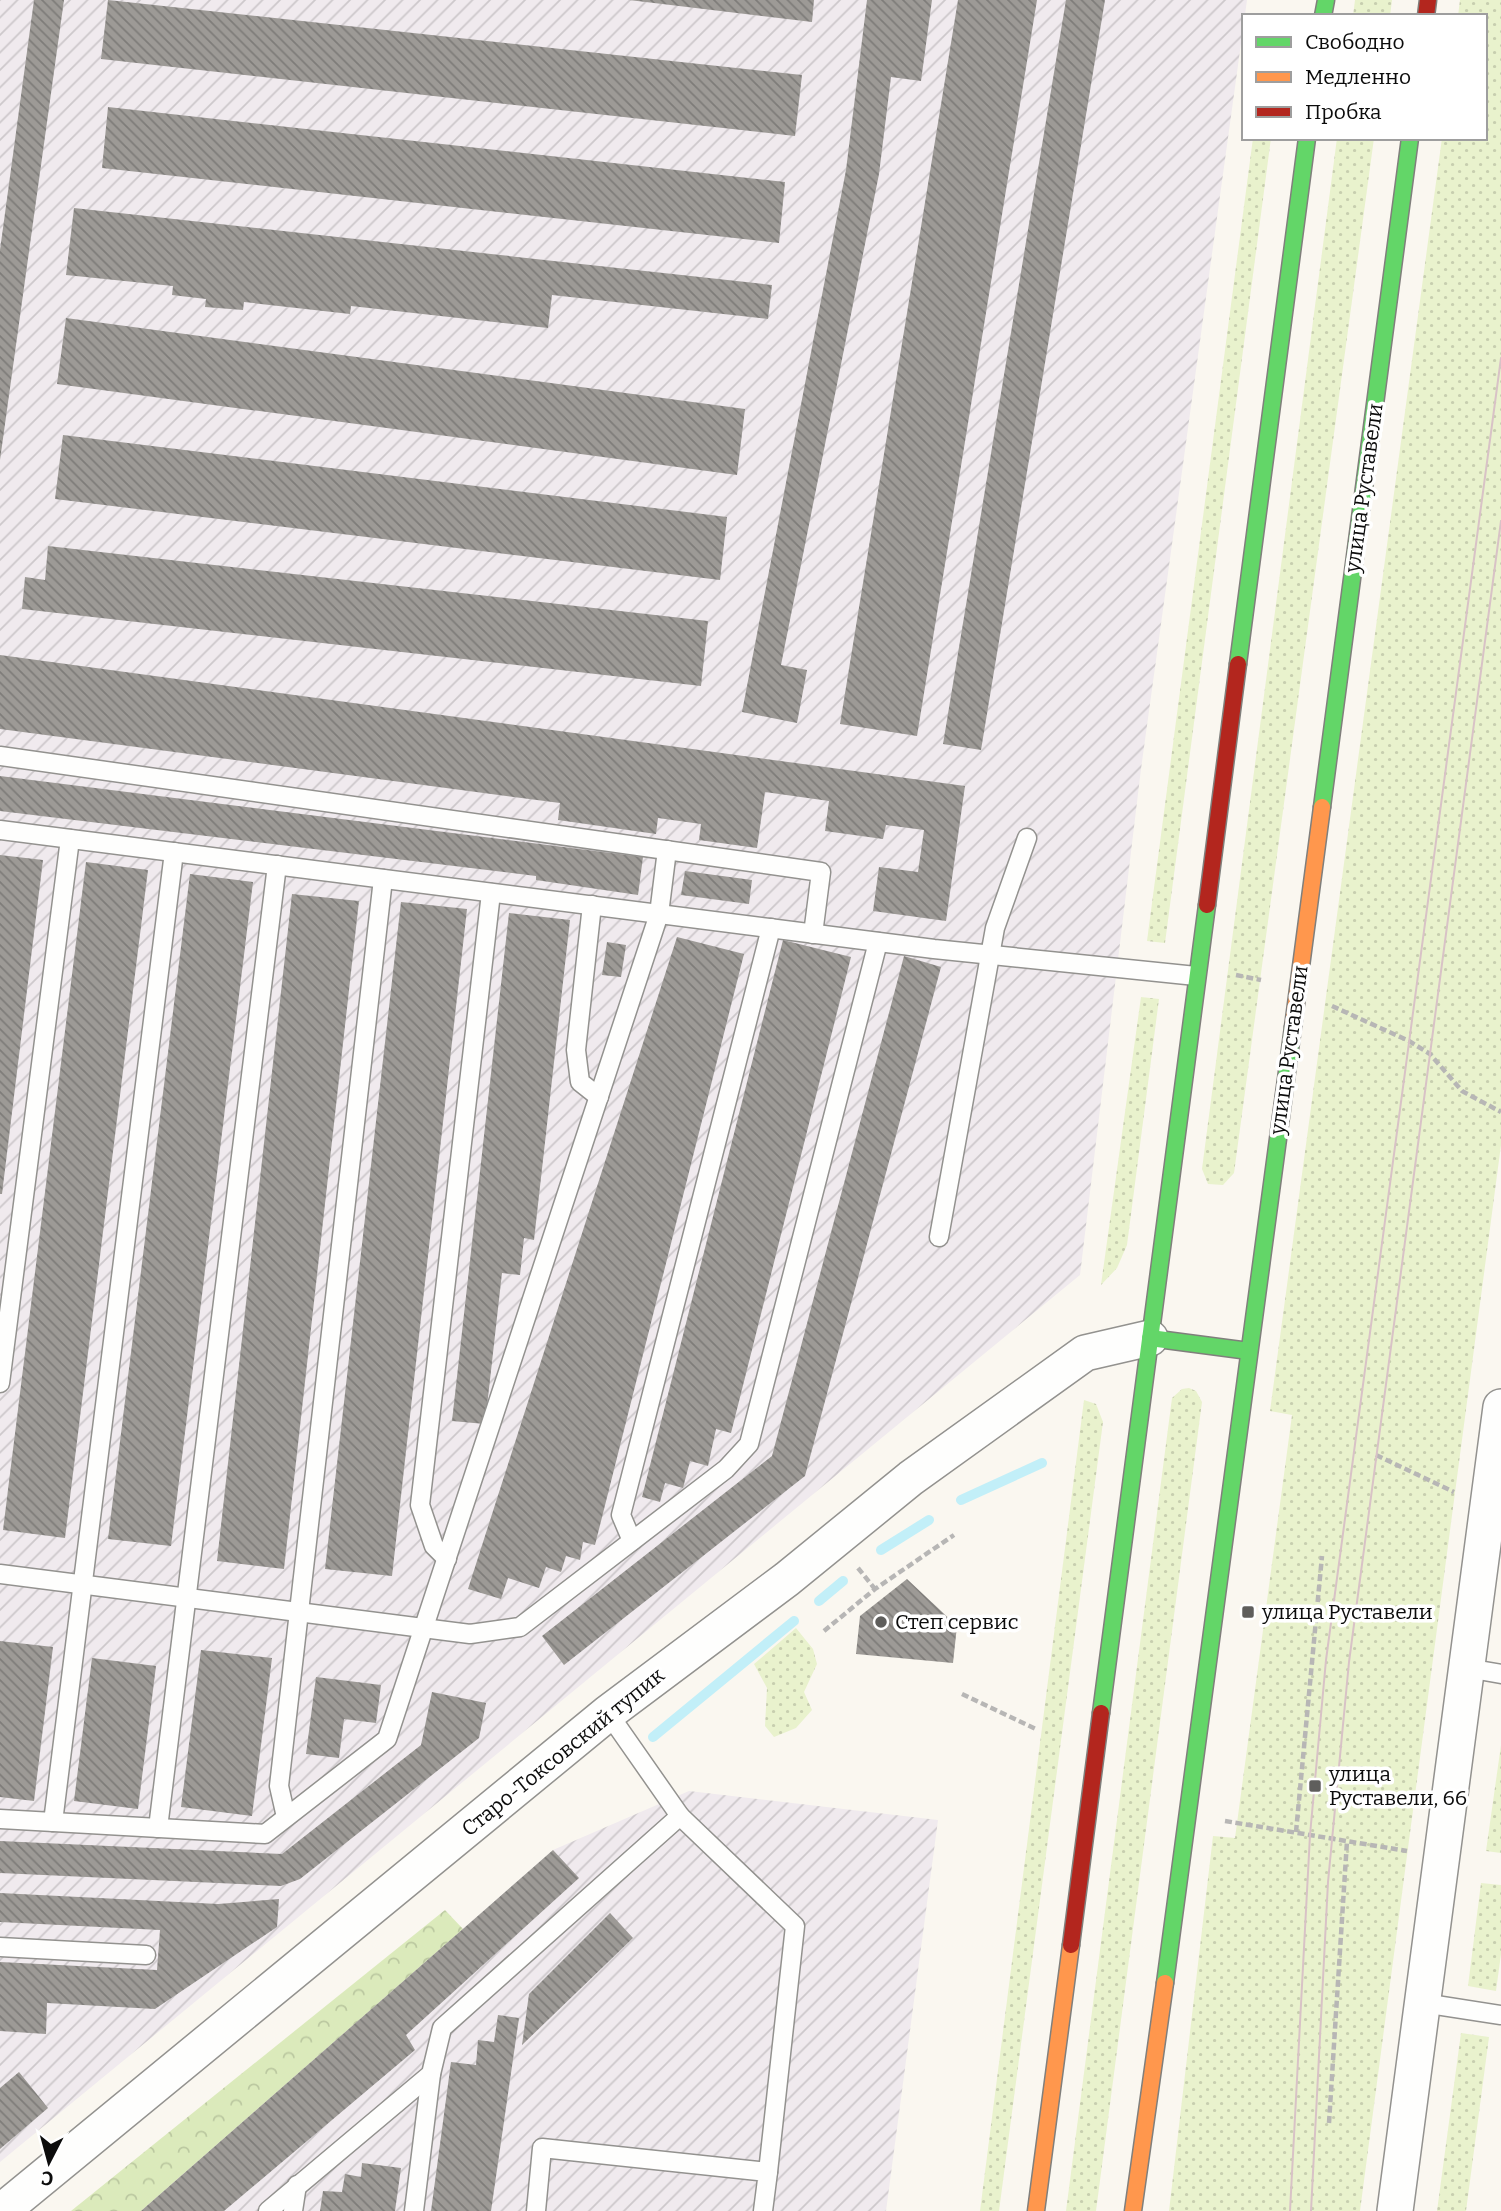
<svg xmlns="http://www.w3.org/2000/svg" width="1501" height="2211" font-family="Bitter,serif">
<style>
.industrial{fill:url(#industrial-furrows)}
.grass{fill:url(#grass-dots)}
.forest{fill:url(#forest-crowns)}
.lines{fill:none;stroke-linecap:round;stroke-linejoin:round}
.stream{stroke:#c2eff8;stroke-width:10}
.building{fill:url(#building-back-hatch)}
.lane-casing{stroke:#93928f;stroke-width:21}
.street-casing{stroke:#93928f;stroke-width:38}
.fast-casing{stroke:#807f7c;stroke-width:19}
.slow-casing{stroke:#807f7c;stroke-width:19}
.jam-casing{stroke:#807f7c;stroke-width:19}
.path{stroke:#b7b6b5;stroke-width:4.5;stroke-dasharray:7 3.5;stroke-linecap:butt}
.lane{stroke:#fefefd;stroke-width:18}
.street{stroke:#fefefd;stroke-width:35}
.fast{stroke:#63d668;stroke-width:16}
.slow{stroke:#ff974d;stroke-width:16}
.jam{stroke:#b3261e;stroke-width:16}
.tram{stroke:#d8c2c6;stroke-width:2}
.poi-dot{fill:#5f5e5c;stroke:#fff;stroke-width:2.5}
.labels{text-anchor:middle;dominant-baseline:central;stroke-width:7;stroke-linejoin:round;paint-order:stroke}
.street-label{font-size:21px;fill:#0c0c0c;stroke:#fff}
.poi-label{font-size:21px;fill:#0c0c0c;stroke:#fff;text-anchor:start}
</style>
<defs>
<pattern id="industrial-furrows" width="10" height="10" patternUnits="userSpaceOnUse" patternTransform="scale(1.75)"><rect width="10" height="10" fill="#f0eaee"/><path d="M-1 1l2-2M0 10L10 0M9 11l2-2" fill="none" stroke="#cdc8cb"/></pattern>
<pattern id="grass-dots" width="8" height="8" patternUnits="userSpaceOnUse" patternTransform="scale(1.75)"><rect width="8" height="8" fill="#e9f2cd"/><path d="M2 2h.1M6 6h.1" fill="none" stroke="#c7ceaf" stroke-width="1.8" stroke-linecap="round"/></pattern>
<pattern id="forest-crowns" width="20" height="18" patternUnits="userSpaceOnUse" patternTransform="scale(1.75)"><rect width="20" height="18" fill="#dbeabb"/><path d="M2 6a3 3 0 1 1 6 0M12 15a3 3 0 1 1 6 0" fill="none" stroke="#bbc8a0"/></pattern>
<pattern id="building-back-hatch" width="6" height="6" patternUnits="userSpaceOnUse" patternTransform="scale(1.75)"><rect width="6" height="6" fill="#9d9a96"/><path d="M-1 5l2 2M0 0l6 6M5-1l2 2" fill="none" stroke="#7e7c79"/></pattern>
</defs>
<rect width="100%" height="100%" fill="#faf7f0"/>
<g class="industrial">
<path d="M 0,0 L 1247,0 L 1141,769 L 1080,1275 L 0,2162 Z"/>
<path d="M 689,1791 L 938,1820 L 886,2211 L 141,2211 L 553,1850 Z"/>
</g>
<g class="grass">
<path d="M 1355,0 L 1392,0 L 1390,16 L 1353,16 Z"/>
<path d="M 1460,0 L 1501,0 L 1501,1145 L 1360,2211 L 1169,2211 L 1213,1836 L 1235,1838 L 1292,1415 L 1270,1411 L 1442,138 L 1485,138 L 1485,16 L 1458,16 Z"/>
<path d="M 1253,138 L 1271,138 L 1165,943 L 1147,941 Z"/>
<path d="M 1337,138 L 1374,138 L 1234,1173 L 1223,1185 L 1208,1184 L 1202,1169 Z"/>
<path d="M 1141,997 L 1159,999 L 1127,1245 L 1117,1268 L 1101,1285 Z"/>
<path d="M 1189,1388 L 1196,1391 L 1202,1402 L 1096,2211 L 1066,2211 L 1172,1398 L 1182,1389 Z"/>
<path d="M 1084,1400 L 1096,1404 L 1103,1422 L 999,2211 L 980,2211 Z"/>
<path d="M 796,1628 L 813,1649 L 817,1664 L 804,1692 L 812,1710 L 796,1728 L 774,1737 L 765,1726 L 767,1688 L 754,1664 Z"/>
<path d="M 1501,1745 L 1501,1853 L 1486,1851 Z"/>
<path d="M 1481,1883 L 1501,1885 L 1501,1954 L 1496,1991 L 1468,1986 Z"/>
<path d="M 1461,2033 L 1489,2037 L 1466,2211 L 1437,2211 Z"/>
</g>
<path class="forest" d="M 445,1910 L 463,1929 L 141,2211 L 71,2211 Z"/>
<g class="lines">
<g class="stream">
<path d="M 961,1500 L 1042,1463"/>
<path d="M 881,1550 L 929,1520"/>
<path d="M 819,1601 L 843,1581"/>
<path d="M 653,1737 L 794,1621"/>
</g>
</g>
<g class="building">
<path d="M 34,0 L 64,0 L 0,460 L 0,250 Z"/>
<path d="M 108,0 L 802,75 L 795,136 L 101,59 Z"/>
<path d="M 629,0 L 814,0 L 812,22 Z"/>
<path d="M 867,0 L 932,0 L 921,81 L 891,77 L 879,174 L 781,665 L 807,670 L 797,723 L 742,712 L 846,170 Z"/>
<path d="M 958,0 L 1037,0 L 917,736 L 840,724 Z"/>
<path d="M 1066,0 L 1105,0 L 981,750 L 943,744 Z"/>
<path d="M 108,107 L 785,182 L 779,243 L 102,168 Z"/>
<path d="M 74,208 L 772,285 L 768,319 L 552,295 L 548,328 L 351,306 L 350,314 L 244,302 L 243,310 L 205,307 L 206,299 L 172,295 L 173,286 L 66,275 Z"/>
<path d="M 66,318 L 745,409 L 737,475 L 57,384 Z"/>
<path d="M 63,435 L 727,517 L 720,580 L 55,499 Z"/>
<path d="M 48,546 L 708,621 L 701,686 L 22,609 L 25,577 L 45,580 Z"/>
<path d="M 0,655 L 965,786 L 946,921 L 873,911 L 879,867 L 918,872 L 924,830 L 886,825 L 883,839 L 825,831 L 829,801 L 765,792 L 757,848 L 699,840 L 701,824 L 658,818 L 656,834 L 558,820 L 560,803 L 0,729 Z"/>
<path d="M 0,776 L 643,857 L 638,895 L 536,880 L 536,876 L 0,811 Z"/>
<path d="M 0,855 L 43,860 L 2,1194 L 0,1194 Z"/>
<path d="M 86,862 L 148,870 L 65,1538 L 3,1530 Z"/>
<path d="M 685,871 L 752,880 L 749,904 L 681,895 Z"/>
<path d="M 190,874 L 253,882 L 171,1546 L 108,1539 Z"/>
<path d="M 292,894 L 359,901 L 284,1569 L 217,1561 Z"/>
<path d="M 401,902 L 467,909 L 392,1576 L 325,1569 Z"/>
<path d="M 509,913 L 570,920 L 534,1240 L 524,1238 L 520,1275 L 502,1273 L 485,1424 L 452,1421 Z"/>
<path d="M 677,937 L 744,954 L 595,1545 L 583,1542 L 580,1560 L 566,1556 L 561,1572 L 546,1567 L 539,1588 L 508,1578 L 501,1599 L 468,1589 Z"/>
<path d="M 783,940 L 851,957 L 731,1433 L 716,1429 L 708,1466 L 690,1461 L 683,1488 L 665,1483 L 660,1502 L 642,1497 Z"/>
<path d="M 607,942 L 626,945 L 621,977 L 602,975 Z"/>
<path d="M 904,956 L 941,967 L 805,1476 L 564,1665 L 542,1636 L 772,1456 Z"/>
<path d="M 907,1579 L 957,1626 L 953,1663 L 856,1654 L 860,1616 Z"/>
<path d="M 0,1641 L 53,1647 L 34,1801 L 0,1797 Z"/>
<path d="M 201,1650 L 272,1658 L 252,1816 L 181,1807 Z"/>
<path d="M 92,1658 L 156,1666 L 138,1809 L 74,1801 Z"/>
<path d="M 316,1677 L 381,1685 L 376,1723 L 344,1719 L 339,1758 L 306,1754 Z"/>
<path d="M 432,1692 L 486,1703 L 479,1738 L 300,1879 L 281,1886 L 0,1873 L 0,1841 L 282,1854 L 421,1745 Z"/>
<path d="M 553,1850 L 579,1878 L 406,2035 L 415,2050 L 224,2211 L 141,2211 Z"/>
<path d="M 0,1893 L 218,1904 L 279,1899 L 277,1927 L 155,2009 L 47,2003 L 46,2034 L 0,2031 L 0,1962 L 157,1970 L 160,1930 L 0,1922 Z"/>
<path d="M 610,1913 L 633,1938 L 522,2045 L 529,1994 Z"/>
<path d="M 498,2015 L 519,2018 L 491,2211 L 431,2211 L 451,2062 L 476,2065 L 478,2040 L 494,2042 Z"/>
<path d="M 19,2072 L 48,2108 L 0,2149 L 0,2088 Z"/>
<path d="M 362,2163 L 401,2168 L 395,2211 L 320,2211 L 323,2191 L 342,2192 L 345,2174 L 361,2177 Z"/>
</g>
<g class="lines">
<g class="lane-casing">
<g id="lane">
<path d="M 0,756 L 821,872 L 813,934"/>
<path d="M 0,830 L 934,949 L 1196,976"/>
<path d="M 592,905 L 576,1050 L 580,1082 L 599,1097"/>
<path d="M 939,1237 L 995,928 L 1027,838"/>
<path d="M 0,1383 L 70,839"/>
<path d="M 632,1541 L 621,1515 L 771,928"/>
<path d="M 447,1559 L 434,1546 L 420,1505 L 491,893"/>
<path d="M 0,1574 L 470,1634 L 520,1627 L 726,1469 L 749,1444 L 878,942"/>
<path d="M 1467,1668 L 1501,1674"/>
<path d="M 680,1816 L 795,1926 L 768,2172"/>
<path d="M 286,1817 L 279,1786 L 383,879"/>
<path d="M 0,1819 L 265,1834 L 387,1739 L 659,914 L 667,850"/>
<path d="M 53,1822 L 174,852"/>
<path d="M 158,1828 L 277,865"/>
<path d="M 0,1947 L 146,1955"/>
<path d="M 1423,2003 L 1501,2015"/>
<path d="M 268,2211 L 431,2074 L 442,2028 L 680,1816 L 608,1713"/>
<path d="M 293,2211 L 297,2185"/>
<path d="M 414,2211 L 431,2074"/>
<path d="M 536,2211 L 542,2148 L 768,2172 L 763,2211"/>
</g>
</g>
<g class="street-casing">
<g id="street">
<path d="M 2,2211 L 608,1713 L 787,1579 L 911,1478 L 1085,1353 L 1150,1338"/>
<path d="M 1395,2211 L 1501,1407"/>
</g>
</g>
<g class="fast-casing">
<g id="fast">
<path d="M 1323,16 L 1326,0"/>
<path d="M 1238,664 L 1307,138"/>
<path d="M 1322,807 L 1410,138"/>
<path d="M 1150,1338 L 1249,1351"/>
<path d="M 1101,1713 L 1207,905"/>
<path d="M 1165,1983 L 1293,1027"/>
</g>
</g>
<g class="slow-casing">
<g id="slow">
<path d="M 1293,1027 L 1322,807"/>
<path d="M 1036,2211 L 1071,1945"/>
<path d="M 1133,2211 L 1165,1983"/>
</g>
</g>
<g class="jam-casing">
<g id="jam">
<path d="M 1426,16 L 1428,0"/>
<path d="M 1207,905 L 1238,664"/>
<path d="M 1071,1945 L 1101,1713"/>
</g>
</g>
<g class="path">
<path d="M 1236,975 L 1261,980"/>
<path d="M 1332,1006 L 1409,1041 L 1430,1054 L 1462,1091 L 1501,1112"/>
<path d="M 1376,1455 L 1454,1492"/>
<path d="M 858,1568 L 875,1589"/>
<path d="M 824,1631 L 875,1589 L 954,1535"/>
<path d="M 962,1694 L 1036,1729"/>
<path d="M 1225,1821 L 1407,1851"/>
<path d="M 1296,1832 L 1322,1556"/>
<path d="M 1329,2123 L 1347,1841"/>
</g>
<use href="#lane" class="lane"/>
<use href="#street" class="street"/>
<use href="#fast" class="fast"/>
<use href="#slow" class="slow"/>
<use href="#jam" class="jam"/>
<g class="tram">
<path d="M 1290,2211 L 1310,1835 L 1326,1660 L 1501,358"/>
<path d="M 1311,2211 L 1328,1882 L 1349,1662 L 1501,521"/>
</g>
</g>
<g class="poi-dot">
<rect x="1241" y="1605" width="14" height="14" rx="3.5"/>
<circle cx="881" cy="1622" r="7"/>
<rect x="1308" y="1779" width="14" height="14" rx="3.5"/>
</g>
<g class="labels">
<g class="street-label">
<text transform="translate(1364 488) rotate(-82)">улица Руставели</text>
<text transform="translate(1289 1050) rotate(-82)">улица Руставели</text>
<text transform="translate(563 1752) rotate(-39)">Старо-Токсовский тупик</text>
</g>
<g class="poi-label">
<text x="1262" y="1612">улица Руставели</text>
<text x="895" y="1622">Степ сервис</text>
<text x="1329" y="1774">улица<tspan x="1329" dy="24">Руставели, 66</tspan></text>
</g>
</g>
<rect x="1242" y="14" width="245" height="126" fill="#ffffff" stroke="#9e9e9e" stroke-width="2"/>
<rect x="1256" y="37" width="35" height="10" fill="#63d668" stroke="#9e9e9e" stroke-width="2"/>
<text x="1305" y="49" font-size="21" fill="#0c0c0c">Свободно</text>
<rect x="1256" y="72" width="35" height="10" fill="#ff974d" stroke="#9e9e9e" stroke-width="2"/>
<text x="1305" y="84" font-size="21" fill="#0c0c0c">Медленно</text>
<rect x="1256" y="107" width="35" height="10" fill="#b3261e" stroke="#9e9e9e" stroke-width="2"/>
<text x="1305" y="119" font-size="21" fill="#0c0c0c">Пробка</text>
<g transform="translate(49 2162) rotate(186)" stroke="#ffffff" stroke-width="5" paint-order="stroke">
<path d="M0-5L12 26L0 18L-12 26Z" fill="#0c0c0c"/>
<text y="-10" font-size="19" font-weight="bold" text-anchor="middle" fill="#0c0c0c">С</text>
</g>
</svg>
